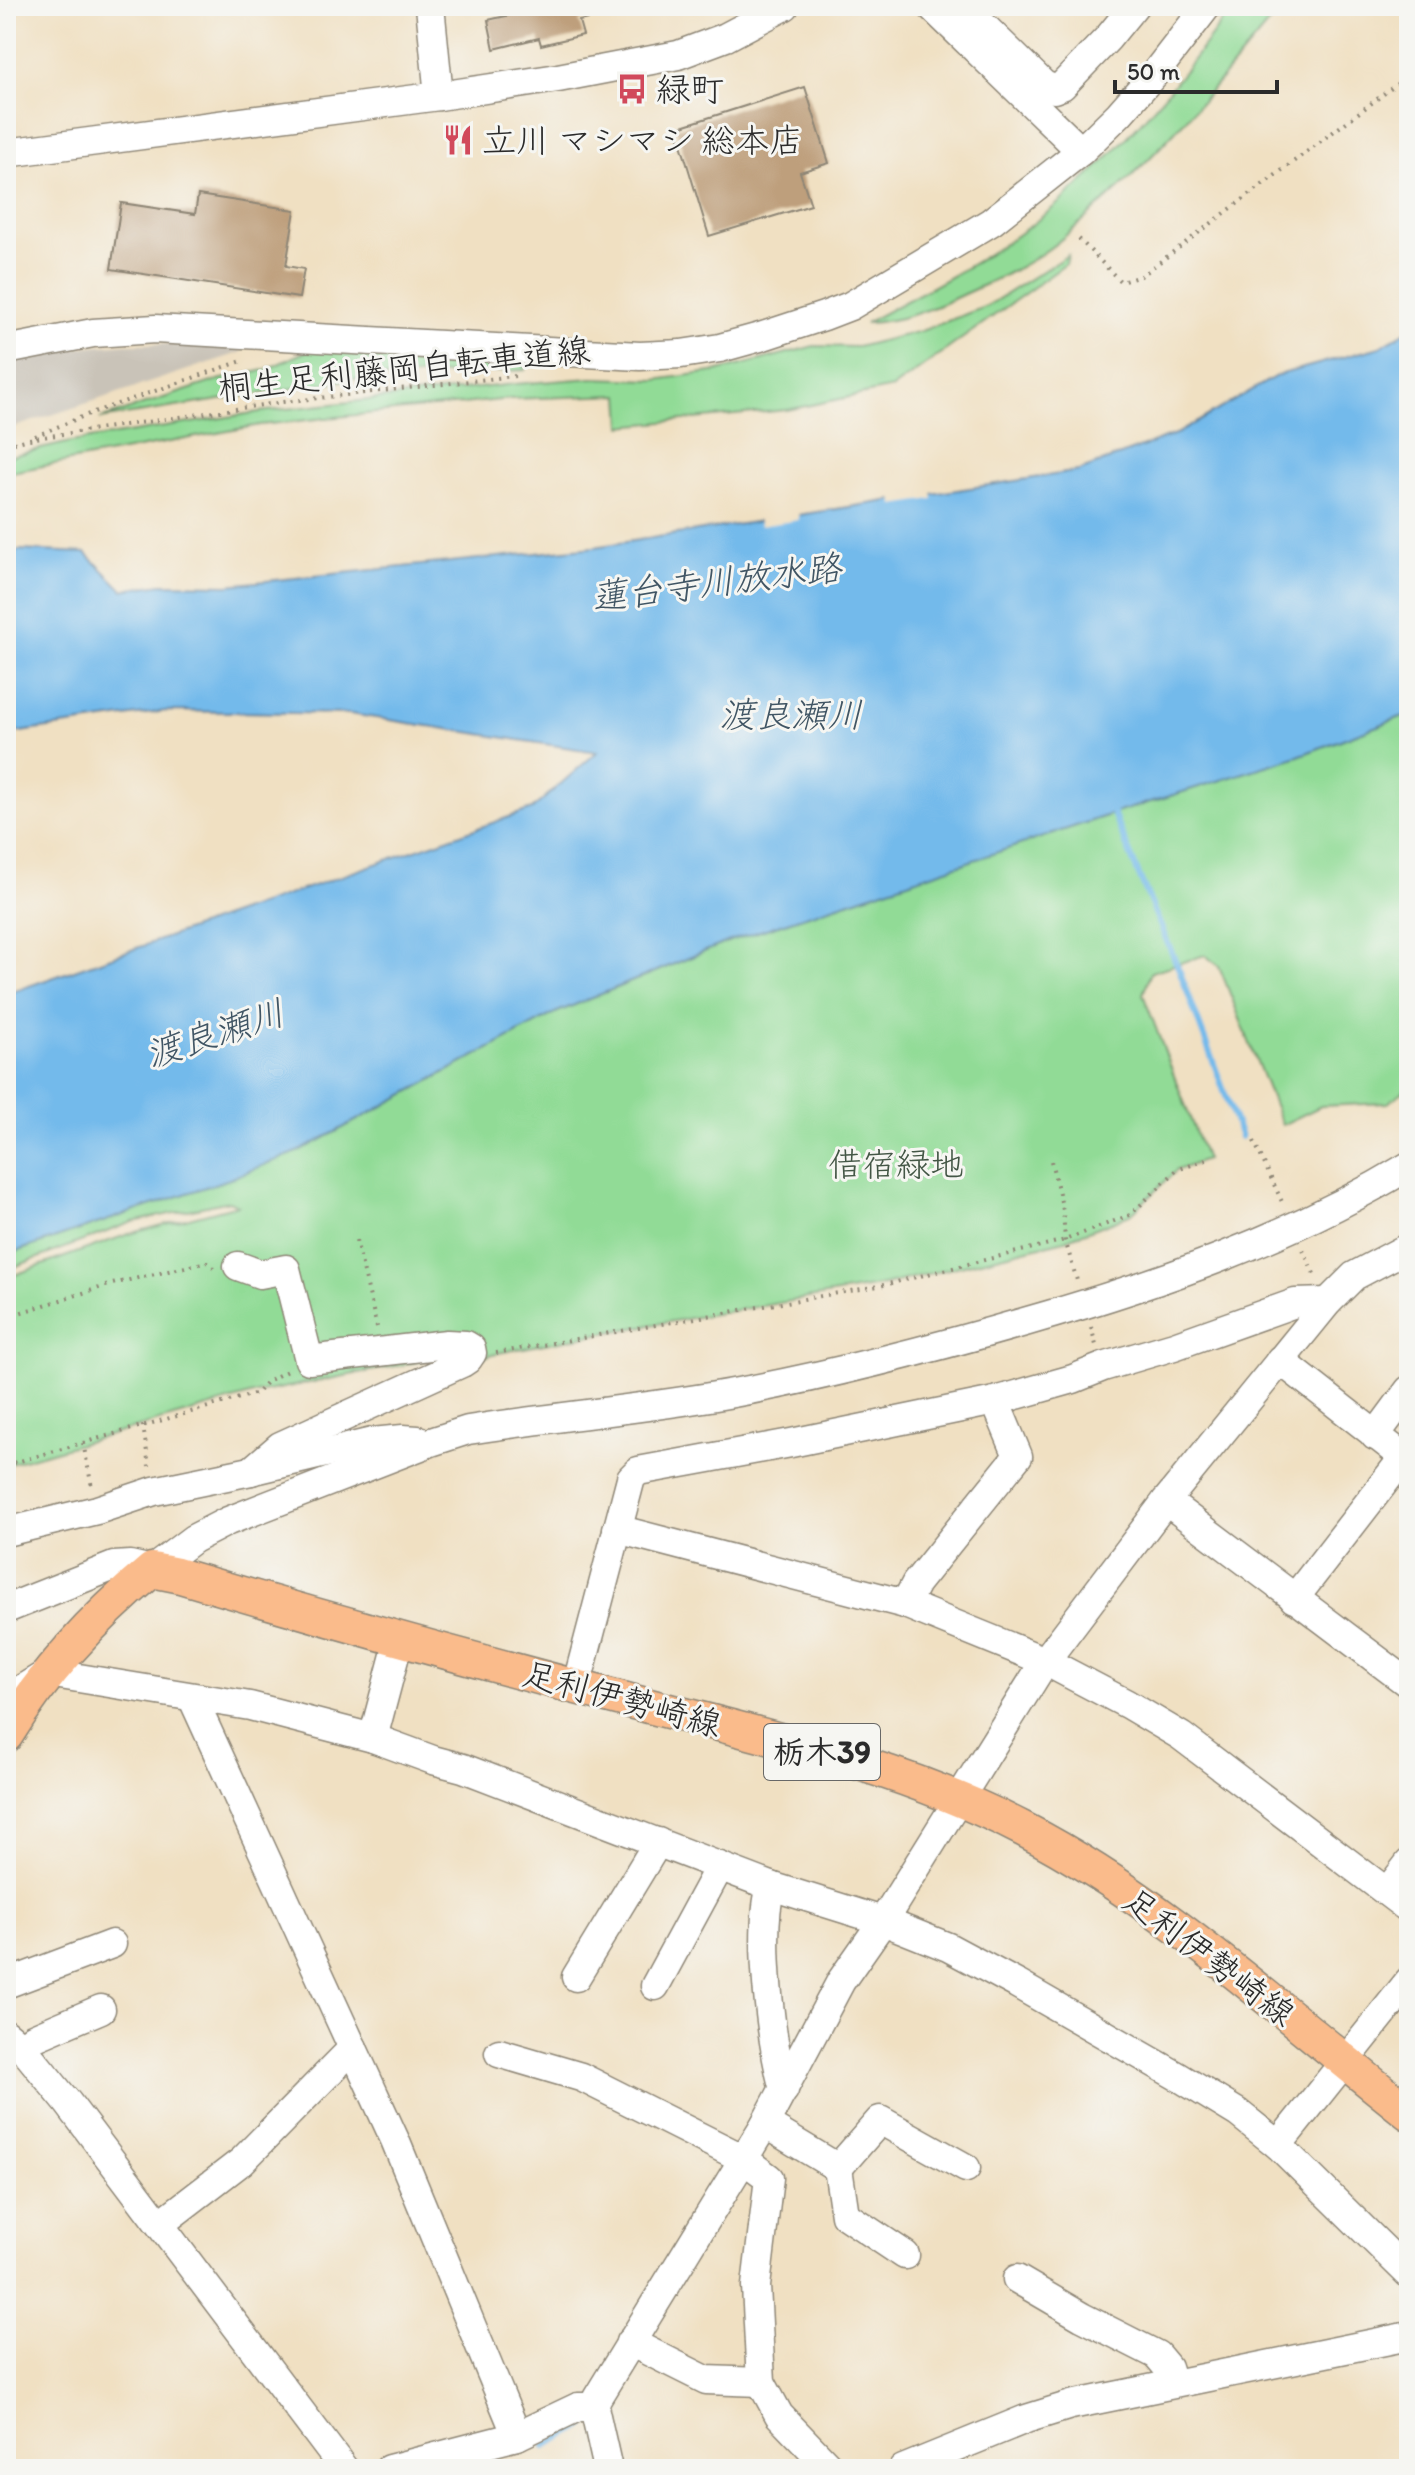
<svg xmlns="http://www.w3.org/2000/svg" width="1415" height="2475" font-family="Itim,'Klee One',sans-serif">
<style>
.industrial{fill:#c9c3b8}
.green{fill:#91db96;stroke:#5e8360;stroke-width:2}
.water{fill:#73baeb;stroke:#4f728b;stroke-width:2}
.pier{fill:#f0e0c2}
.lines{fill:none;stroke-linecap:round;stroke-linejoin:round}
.stream{stroke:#73baeb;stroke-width:6}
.building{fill:#be9f7b}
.minor-casing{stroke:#8e8676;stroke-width:31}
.major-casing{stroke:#8e8676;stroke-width:37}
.path{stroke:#8e8676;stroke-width:4;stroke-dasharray:2 6;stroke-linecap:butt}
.minor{stroke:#fff;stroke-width:28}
.major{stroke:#fabb8b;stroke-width:34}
.labels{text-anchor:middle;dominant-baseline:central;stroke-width:6;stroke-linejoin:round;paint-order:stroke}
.shield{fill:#f6f6f2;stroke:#686867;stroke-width:2}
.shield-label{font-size:32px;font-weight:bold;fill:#2b2b2b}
.poi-label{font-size:34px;fill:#2b2b2b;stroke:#f6f6f2;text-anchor:start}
.street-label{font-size:34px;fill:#2b2b2b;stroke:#f6f6f2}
.park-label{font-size:34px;fill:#445746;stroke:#f6f6f2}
.water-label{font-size:36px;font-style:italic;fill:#415665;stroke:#f6f6f2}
</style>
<rect width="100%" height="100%" fill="#f6f6f2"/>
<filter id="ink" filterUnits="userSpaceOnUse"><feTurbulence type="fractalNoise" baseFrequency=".0125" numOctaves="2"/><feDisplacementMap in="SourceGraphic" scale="16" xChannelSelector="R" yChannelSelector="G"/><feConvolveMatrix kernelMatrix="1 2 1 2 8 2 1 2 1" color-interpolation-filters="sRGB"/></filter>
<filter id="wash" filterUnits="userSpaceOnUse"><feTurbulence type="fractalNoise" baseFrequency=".006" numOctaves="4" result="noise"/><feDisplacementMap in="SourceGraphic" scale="32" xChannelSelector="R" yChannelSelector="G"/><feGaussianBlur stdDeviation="1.8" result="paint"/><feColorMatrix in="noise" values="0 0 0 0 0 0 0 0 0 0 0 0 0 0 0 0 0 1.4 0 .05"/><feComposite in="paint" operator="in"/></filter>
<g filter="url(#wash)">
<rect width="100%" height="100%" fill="#f0e0c2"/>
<path class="industrial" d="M 126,344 L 210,344 L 243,347 L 242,352 L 6,430 L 6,363 L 64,349 Z"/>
<g class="green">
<path d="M 1233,6 L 1283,6 C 1224,76 1166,148 1097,208 C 1082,221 1067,236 1050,248 C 1024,267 993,281 964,294 C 933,309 900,322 865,323 C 923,292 982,262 1034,223 C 1107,167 1181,81 1233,6 Z"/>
<path d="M 1068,255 L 1066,264 L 893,388 L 787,410 L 622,426 L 620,395 L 510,399 L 260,425 L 6,473 L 6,457 L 71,442 L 259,412 L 515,384 L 592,378 L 655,380 L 719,371 L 814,346 L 857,347 L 921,331 L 987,306 Z"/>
<path d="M 313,348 L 525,362 L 525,370 L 353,379 L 100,419 L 218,380 L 265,370 Z"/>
<path d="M 1409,714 L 1409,1087 L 1388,1103 L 1321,1106 L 1282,1125 L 1219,966 L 1205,955 L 1151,972 L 1143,994 L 1206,1160 L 1177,1170 L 1130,1215 L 1065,1240 L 884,1285 L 586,1336 L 493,1354 L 475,1360 L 432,1359 L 257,1393 L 6,1465 L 6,1278 L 129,1234 L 238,1205 L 229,1201 L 133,1222 L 6,1270 L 6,1255 L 111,1219 L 300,1151 L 555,1013 L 730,941 L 1112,814 L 1298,756 Z"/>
</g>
<path class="water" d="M 1409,329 L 1409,714 L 1298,756 L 1112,814 L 730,941 L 555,1013 L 300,1151 L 226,1180 L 6,1255 L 6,994 L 532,809 L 597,752 L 350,714 L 166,711 L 6,734 L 6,555 L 19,550 L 86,553 L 123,590 L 162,584 L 228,585 L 594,547 L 1079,471 L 1178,433 L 1278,375 L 1380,347 Z"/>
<g class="pier">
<path d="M 932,490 L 933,499 L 894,505 L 893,496 Z"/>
<path d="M 798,511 L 799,520 L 760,526 L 758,517 Z"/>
</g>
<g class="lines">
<g class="stream">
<path d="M 1111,809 L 1180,972 L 1241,1137"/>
<path d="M 545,2446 L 585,2425"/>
</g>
</g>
<g id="blocks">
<g class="building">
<path d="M 532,6 L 613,6 L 614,13 L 579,21 L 583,35 L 541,45 L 539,38 L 494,49 L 488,20 L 533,10 Z"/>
<path d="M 805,87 L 829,163 L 800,172 L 811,205 L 709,236 L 676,128 Z"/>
<path d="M 198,195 L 295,210 L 286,266 L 304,269 L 299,298 L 111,269 L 121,203 L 195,214 Z"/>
</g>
</g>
</g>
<g filter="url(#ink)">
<use href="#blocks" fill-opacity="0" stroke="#8e8676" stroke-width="2"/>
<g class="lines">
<g class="minor-casing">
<g id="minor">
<path d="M 430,6 L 439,96"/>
<path d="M 931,6 L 1081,151"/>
<path d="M 963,6 L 1044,85 L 1054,89 L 1062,86 L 1108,38 L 1134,6"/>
<path d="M 6,153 L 439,96 L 558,78 L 678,55 L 726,37 L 785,6"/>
<path d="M 6,350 L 93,333 L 155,329 L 640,356 L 681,354 L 720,348 L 760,337 L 824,316 L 850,306 L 991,222 L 1081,151 L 1119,114 L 1156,72 L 1207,6"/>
<path d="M 238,1266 L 260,1274 L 286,1269 L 309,1360 L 447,1344 L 466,1345 L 471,1348 L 472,1353 L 468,1359 L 462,1363 L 280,1446 L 251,1471"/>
<path d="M 1280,1360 L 1409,1461"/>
<path d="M 1375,1436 L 1409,1390"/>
<path d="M 1166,1501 L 1409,1684"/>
<path d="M 617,1529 L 905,1604 L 1045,1661 L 1127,1704 L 1181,1736 L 1409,1909"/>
<path d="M 6,1532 L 97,1510 L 154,1491 L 251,1471 L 372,1442 L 403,1439 L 418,1440"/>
<path d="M 1294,1599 L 1404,1457"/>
<path d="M 905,1604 L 916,1583 L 1018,1456 L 995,1401"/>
<path d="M 6,1609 L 114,1566 L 130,1565 L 152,1570 L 193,1539 L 228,1521 L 431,1442 L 468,1430 C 556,1416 645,1409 733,1393 C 833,1375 931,1349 1028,1321 C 1161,1283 1290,1238 1409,1166"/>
<path d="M 576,1687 L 631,1478 L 638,1471 L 791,1443 L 995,1401 L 1073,1379 L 1103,1367 L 1174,1346 L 1295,1303 L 1328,1302"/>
<path d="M 192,1697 L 395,2140 L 517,2436"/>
<path d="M 6,1699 L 48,1673 L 250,1706 L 373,1738 L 433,1760 L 463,1768 L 771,1886 L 883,1921 L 948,1947 L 1017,1984 L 1179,2077 L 1238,2113 L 1278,2145 L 1409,2274"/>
<path d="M 373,1738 L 399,1640"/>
<path d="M 771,1886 C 757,1935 771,2040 784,2090"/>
<path d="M 1387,1892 L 1409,1863"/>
<path d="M 576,1977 L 658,1842"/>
<path d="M 6,1984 L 112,1944"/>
<path d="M 655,1986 L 720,1866"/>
<path d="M 6,2034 L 22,2047 L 68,2103 L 344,2469"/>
<path d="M 22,2047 L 33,2038 L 101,2009"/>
<path d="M 499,2053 L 581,2077 L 742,2158 L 769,2178 L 756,2286 L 761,2382 L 779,2415 L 831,2469"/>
<path d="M 765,2124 L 838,2168 L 880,2120 L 966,2168"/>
<path d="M 1278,2145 L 1409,1981"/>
<path d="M 838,2168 L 845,2215 L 905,2255"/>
<path d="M 160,2224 L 242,2161 L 353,2048"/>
<path d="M 1017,2279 L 1082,2317 L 1157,2355 L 1167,2367 L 1172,2383"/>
<path d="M 630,2342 L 706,2380 L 761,2382"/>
<path d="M 389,2469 L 517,2436 L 578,2407 L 594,2407"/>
<path d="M 608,2469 L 594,2407 L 597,2398 L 765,2124 L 841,1981 L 883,1921 L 1045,1661 L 1166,1501 L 1328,1302 L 1354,1276 L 1409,1247"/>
<path d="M 903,2469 L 1026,2419 L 1071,2405 L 1409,2336"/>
</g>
</g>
<g class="major-casing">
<path id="major" d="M 6,1735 C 45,1671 94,1618 152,1570 L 177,1575 C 326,1619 476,1661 626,1700 C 759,1735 900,1765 1023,1829 C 1161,1900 1287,2017 1409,2113"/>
</g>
<g class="path">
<path d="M 1079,239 L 1121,282 L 1141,276 L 1409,75"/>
<path d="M 35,436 L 94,412 L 245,360"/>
<path d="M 6,445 L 29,439 L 283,402 L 515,376"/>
<path d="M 1254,1141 L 1283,1204"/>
<path d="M 1051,1161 L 1063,1210 L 1065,1240 L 1078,1284"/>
<path d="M 356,1240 L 377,1327"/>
<path d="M 1303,1250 L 1316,1278"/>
<path d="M 6,1317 L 112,1284 L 207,1262 L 214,1268"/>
<path d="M 1091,1327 L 1096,1345"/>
<path d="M 496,1353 L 884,1285 L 1065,1240 L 1130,1215 L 1177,1170 L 1206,1160"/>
<path d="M 143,1425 L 149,1466"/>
<path d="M 83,1443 L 92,1487"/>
<path d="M 6,1465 L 257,1393 L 267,1381 L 289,1370"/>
</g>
<use href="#minor" class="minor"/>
<use href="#major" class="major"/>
</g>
</g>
<defs>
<g id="bus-bare" transform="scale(2.4)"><path d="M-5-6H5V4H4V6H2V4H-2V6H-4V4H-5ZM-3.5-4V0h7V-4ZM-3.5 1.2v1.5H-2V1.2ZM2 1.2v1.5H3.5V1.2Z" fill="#d1495b" stroke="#f6f6f2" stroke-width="2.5" paint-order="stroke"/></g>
<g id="restaurant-bare" transform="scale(2.4)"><path d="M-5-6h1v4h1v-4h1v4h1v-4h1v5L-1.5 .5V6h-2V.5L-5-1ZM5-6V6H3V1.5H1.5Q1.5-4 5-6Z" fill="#d1495b" stroke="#f6f6f2" stroke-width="2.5" paint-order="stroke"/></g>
</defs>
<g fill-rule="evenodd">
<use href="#bus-bare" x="632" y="89"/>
<use href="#restaurant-bare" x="458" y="140"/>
</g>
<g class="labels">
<rect class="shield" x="764" y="1724" width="116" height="56" rx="6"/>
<g class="shield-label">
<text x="822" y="1752">栃木39</text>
</g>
<g class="poi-label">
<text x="656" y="89">緑町</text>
<text x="482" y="140">立川 マシマシ 総本店</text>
</g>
<g class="street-label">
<text transform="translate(404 369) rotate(-6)">桐生足利藤岡自転車道線</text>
<text transform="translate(622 1699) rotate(15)">足利伊勢崎線</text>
<text transform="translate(1209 1957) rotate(37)">足利伊勢崎線</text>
</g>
<g class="park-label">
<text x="896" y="1164">借宿緑地</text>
</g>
<g class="water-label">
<text transform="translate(716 582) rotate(-7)">蓮台寺川放水路</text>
<text x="791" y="714">渡良瀬川</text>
<text transform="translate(215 1033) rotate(-18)">渡良瀬川</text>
</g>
</g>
<rect width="1415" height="2475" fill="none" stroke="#f6f6f2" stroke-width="32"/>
<path d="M1115 80v12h162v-12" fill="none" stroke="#2b2b2b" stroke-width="4"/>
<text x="1127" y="80" font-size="24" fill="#2b2b2b" stroke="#f6f6f2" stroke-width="6" paint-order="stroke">50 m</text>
</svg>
